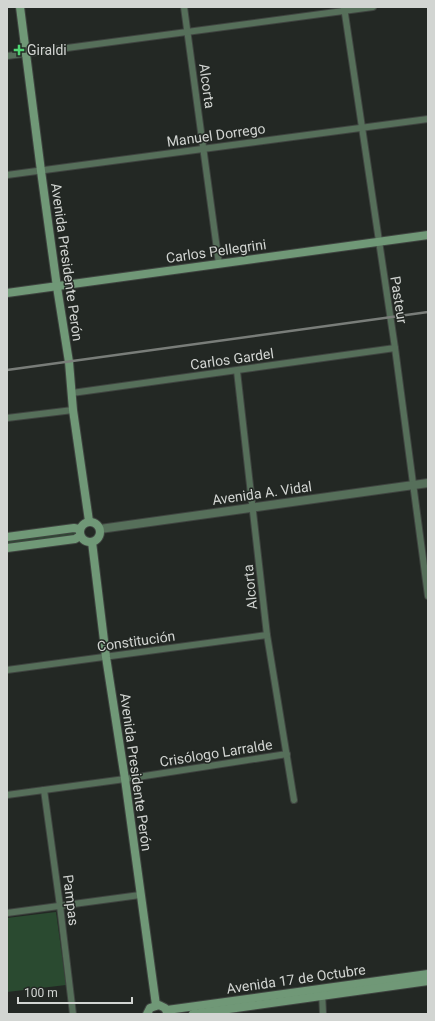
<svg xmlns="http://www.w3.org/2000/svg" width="435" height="1021" font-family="Roboto,sans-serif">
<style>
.green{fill:#2a4a30}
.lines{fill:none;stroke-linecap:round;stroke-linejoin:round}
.minor-casing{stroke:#3f4440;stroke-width:8}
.tertiary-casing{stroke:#3f4440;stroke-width:10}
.secondary-casing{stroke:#3f4440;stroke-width:10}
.minor{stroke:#566f5a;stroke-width:6}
.tertiary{stroke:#566f5a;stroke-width:8}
.secondary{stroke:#709877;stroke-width:8}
.rail{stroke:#797d79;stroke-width:2.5}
.poi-dot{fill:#50d674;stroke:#232824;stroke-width:1.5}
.labels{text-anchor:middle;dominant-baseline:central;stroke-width:3;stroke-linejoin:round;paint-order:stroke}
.poi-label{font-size:14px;fill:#d2d5d2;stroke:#232824;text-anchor:start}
.street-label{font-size:14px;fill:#d2d5d2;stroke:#232824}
</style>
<rect width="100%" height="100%" fill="#232824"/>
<g class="green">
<path d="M 77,531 L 78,534 L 7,544 L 7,541 Z"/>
<path d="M 56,912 L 66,985 L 7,992 L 7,918 Z"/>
</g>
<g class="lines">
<g class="minor-casing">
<g id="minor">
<path d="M 184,7 L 219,264"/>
<path d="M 344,7 L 395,348 L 428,596"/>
<path d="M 7,56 L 373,7"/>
<path d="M 7,175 L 428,119"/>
<path d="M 237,371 L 267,635 L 294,800"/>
<path d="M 72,393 L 395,348"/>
<path d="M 7,418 L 73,410"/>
<path d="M 7,670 L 267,635"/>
<path d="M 44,790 L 60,906 L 73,1014"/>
<path d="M 7,795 L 125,779 L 287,754"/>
<path d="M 7,913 L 140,895"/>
<path d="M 322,992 L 323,1014"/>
</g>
</g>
<g class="tertiary-casing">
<path id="tertiary" d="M 100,529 L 428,483"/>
</g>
<g class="secondary-casing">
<g id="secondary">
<path d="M 20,7 L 41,171 L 57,287 L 69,362 L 73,410 L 89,521"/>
<path d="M 7,293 L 428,235"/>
<circle cx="90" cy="532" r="10"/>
<path d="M 7,537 L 74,528 L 79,529"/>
<path d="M 92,542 L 106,657 L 125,779 L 156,1005"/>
<path d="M 7,548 L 75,539 L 80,536"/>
<path d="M 167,1010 L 428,974"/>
<path d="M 147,1014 L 150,1008 L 159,1005 L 165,1008 L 168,1014"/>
<path d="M 193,1014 L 428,981"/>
</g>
</g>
<use href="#minor" class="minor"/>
<use href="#tertiary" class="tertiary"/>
<use href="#secondary" class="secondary"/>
<path class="rail" d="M 7,370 L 428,312"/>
</g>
<path class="poi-dot" d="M17 44h4v4h4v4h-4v4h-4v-4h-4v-4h4z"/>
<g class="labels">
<g class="poi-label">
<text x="27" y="50">Giraldi</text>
</g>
<g class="street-label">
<text transform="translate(207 86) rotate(82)">Alcorta</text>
<text transform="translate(216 135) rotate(-8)">Manuel Dorrego</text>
<text transform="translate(216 251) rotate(-8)">Carlos Pellegrini</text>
<text transform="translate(67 262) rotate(82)">Avenida Presidente Perón</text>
<text transform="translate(399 300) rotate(81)">Pasteur</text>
<text transform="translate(232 359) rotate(-8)">Carlos Gardel</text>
<text transform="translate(262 493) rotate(-8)">Avenida A. Vidal</text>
<text transform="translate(250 587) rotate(-96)">Alcorta</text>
<text transform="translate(136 641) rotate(-8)">Constitución</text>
<text transform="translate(216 753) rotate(-9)">Crisólogo Larralde</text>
<text transform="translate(136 772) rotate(82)">Avenida Presidente Perón</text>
<text transform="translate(71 900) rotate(83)">Pampas</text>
<text transform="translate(296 979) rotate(-8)">Avenida 17 de Octubre</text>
</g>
</g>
<rect width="435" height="1021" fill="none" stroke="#d2d5d2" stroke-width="16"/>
<path d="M18 997v6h114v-6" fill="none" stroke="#d2d5d2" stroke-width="2"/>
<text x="24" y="997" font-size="12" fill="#d2d5d2" stroke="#232824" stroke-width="3" paint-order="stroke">100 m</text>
</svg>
